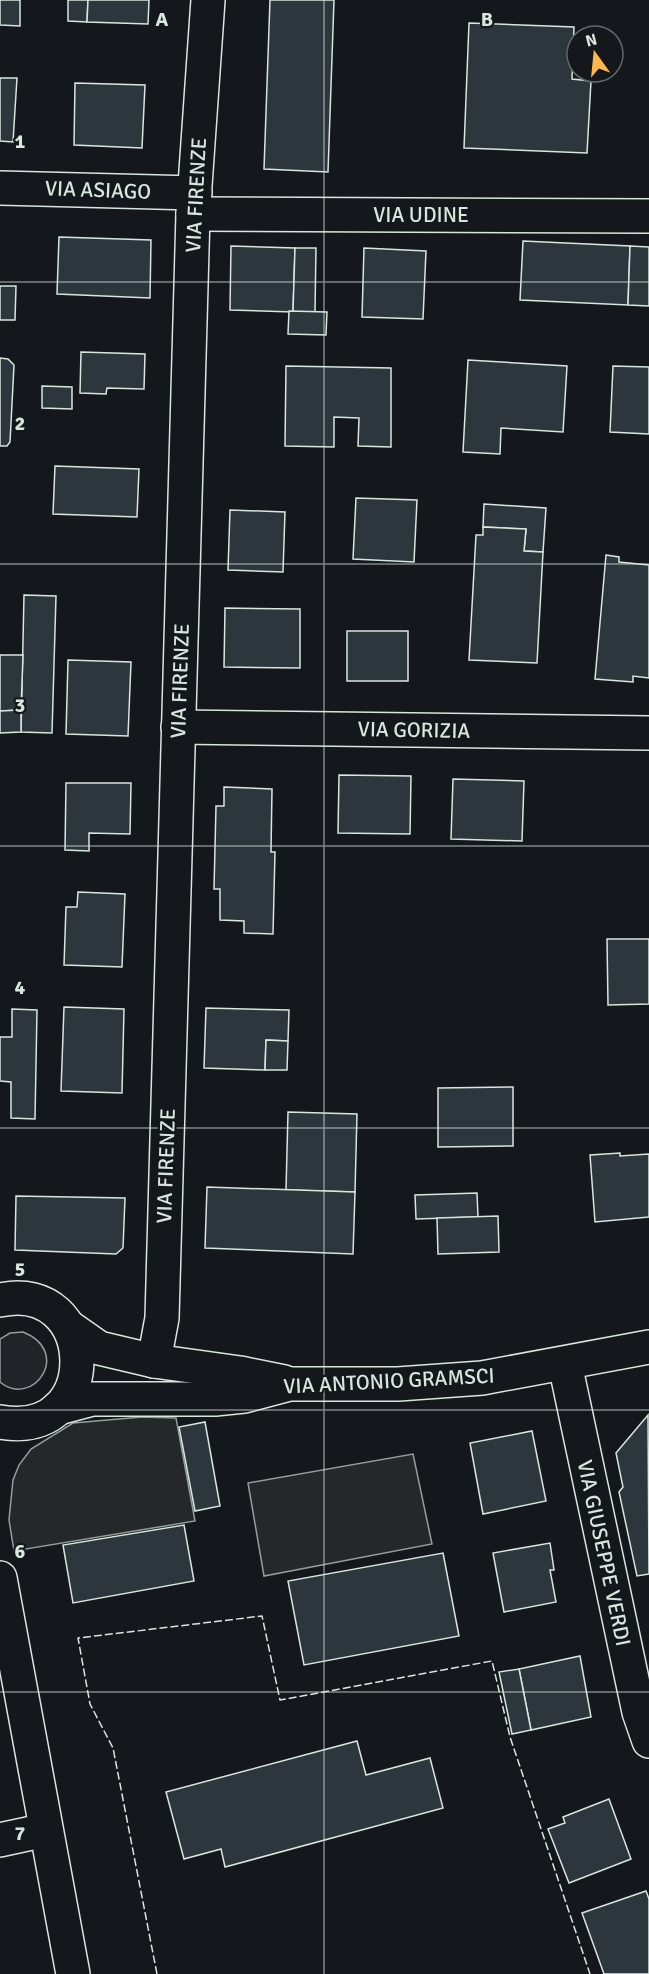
<svg xmlns="http://www.w3.org/2000/svg" width="649" height="1974" font-family="Signika,sans-serif">
<style>
.green{fill:#202428;stroke:#939e99;stroke-width:1.5}
.parking{fill:#24282b;stroke:#939e99;stroke-width:1.5}
.building{fill:#2c363c;stroke:#d8e6dc;stroke-width:1.5}
.lines{fill:none;stroke-linecap:round;stroke-linejoin:round}
.minor-casing{stroke:#d8e6dc;stroke-width:36}
.secondary-casing{stroke:#d8e6dc;stroke-width:36}
.minor{stroke:#14181c;stroke-width:33}
.secondary{stroke:#14181c;stroke-width:33}
.fence{stroke:#d8e6dc;stroke-width:1.5;stroke-dasharray:8 3;stroke-linecap:butt}
.grid{fill:none;stroke:#d8e6dc;stroke-width:1.5;stroke-opacity:0.55}
.labels{text-anchor:middle;dominant-baseline:central;stroke-width:4.5;stroke-linejoin:round;paint-order:stroke}
.street-label{font-size:21px;fill:#d8e6dc;stroke:#14181c}
.grid-label{font-size:20px;text-anchor:middle;font-weight:bold;fill:#d8e6dc;stroke:#14181c;stroke-width:4.5;stroke-linejoin:round;paint-order:stroke}
</style>
<rect width="100%" height="100%" fill="#14181c"/>
<path class="green" d="M 23,1332 C 73,1352 33,1409 0,1382 L 0,1339 L 10,1333 Z"/>
<g class="parking">
<path d="M 142,1417 L 176,1418 L 195,1521 L 14,1551 L 9,1520 L 13,1480 L 19,1465 L 31,1449 L 73,1423 Z"/>
<path d="M 413,1454 L 432,1544 L 264,1576 L 248,1483 Z"/>
</g>
<g class="building">
<path d="M 0,0 L 20,0 L 20,26 L 0,25 Z"/>
<path d="M 68,0 L 88,0 L 87,22 L 68,21 Z"/>
<path d="M 88,0 L 149,0 L 148,24 L 87,22 Z"/>
<path d="M 270,0 L 334,0 L 328,172 L 264,169 Z"/>
<path d="M 469,23 L 574,27 L 572,79 L 591,81 L 587,153 L 464,148 Z"/>
<path d="M 0,78 L 17,78 L 13,142 L 0,141 Z"/>
<path d="M 75,83 L 145,85 L 142,148 L 74,145 Z"/>
<path d="M 59,237 L 151,240 L 150,298 L 57,294 Z"/>
<path d="M 523,241 L 630,246 L 628,305 L 520,300 Z"/>
<path d="M 231,246 L 295,248 L 293,312 L 230,310 Z"/>
<path d="M 630,246 L 649,247 L 649,306 L 628,305 Z"/>
<path d="M 295,248 L 316,248 L 315,312 L 293,312 Z"/>
<path d="M 364,248 L 426,251 L 423,319 L 362,317 Z"/>
<path d="M 0,286 L 16,286 L 15,320 L 0,320 Z"/>
<path d="M 289,311 L 327,312 L 326,335 L 288,334 Z"/>
<path d="M 81,352 L 145,354 L 144,389 L 107,388 L 106,394 L 80,393 Z"/>
<path d="M 0,358 L 8,359 L 14,365 L 10,442 L 7,446 L 0,446 Z"/>
<path d="M 468,360 L 567,366 L 563,432 L 501,428 L 500,454 L 463,452 Z"/>
<path d="M 286,366 L 391,368 L 391,447 L 358,446 L 359,418 L 334,417 L 334,447 L 285,446 Z"/>
<path d="M 613,366 L 649,367 L 649,434 L 610,432 Z"/>
<path d="M 42,386 L 72,387 L 72,409 L 42,408 Z"/>
<path d="M 55,466 L 139,469 L 137,517 L 53,514 Z"/>
<path d="M 356,498 L 417,500 L 414,562 L 353,559 Z"/>
<path d="M 484,504 L 546,508 L 543,552 L 524,551 L 526,529 L 483,527 Z"/>
<path d="M 230,510 L 285,512 L 283,572 L 228,570 Z"/>
<path d="M 483,527 L 526,529 L 524,551 L 543,552 L 537,663 L 469,660 L 476,535 L 483,535 Z"/>
<path d="M 606,555 L 619,557 L 619,562 L 649,565 L 649,678 L 633,676 L 633,682 L 595,679 Z"/>
<path d="M 24,595 L 56,596 L 52,733 L 21,732 Z"/>
<path d="M 225,608 L 300,609 L 300,668 L 224,667 Z"/>
<rect x="347" y="631" width="61" height="50"/>
<path d="M 0,655 L 23,655 L 21,710 L 0,711 Z"/>
<path d="M 68,660 L 131,662 L 128,736 L 66,734 Z"/>
<path d="M 21,710 L 21,732 L 0,733 L 0,711 Z"/>
<path d="M 339,775 L 411,776 L 410,834 L 338,833 Z"/>
<path d="M 453,779 L 524,781 L 522,841 L 451,839 Z"/>
<path d="M 66,783 L 131,783 L 130,834 L 89,833 L 89,851 L 65,850 Z"/>
<path d="M 224,787 L 272,789 L 271,852 L 275,852 L 273,934 L 244,933 L 244,921 L 220,920 L 220,889 L 214,889 L 216,806 L 224,806 Z"/>
<path d="M 78,892 L 125,894 L 122,967 L 64,965 L 66,907 L 77,907 Z"/>
<path d="M 607,939 L 649,939 L 649,1004 L 608,1005 Z"/>
<path d="M 64,1007 L 124,1009 L 122,1093 L 61,1091 Z"/>
<path d="M 206,1008 L 289,1010 L 288,1041 L 266,1040 L 265,1070 L 204,1068 Z"/>
<path d="M 12,1009 L 37,1010 L 35,1119 L 11,1118 L 11,1082 L 0,1081 L 0,1037 L 12,1037 Z"/>
<path d="M 266,1040 L 288,1041 L 287,1070 L 265,1070 Z"/>
<path d="M 513,1087 L 513,1146 L 438,1147 L 438,1088 Z"/>
<path d="M 288,1112 L 357,1114 L 355,1192 L 286,1190 Z"/>
<path d="M 620,1153 L 620,1156 L 649,1154 L 649,1217 L 595,1222 L 590,1155 Z"/>
<path d="M 207,1187 L 355,1192 L 353,1254 L 205,1248 Z"/>
<path d="M 477,1193 L 478,1217 L 416,1219 L 415,1195 Z"/>
<path d="M 16,1196 L 125,1198 L 123,1248 L 116,1254 L 15,1250 Z"/>
<path d="M 498,1216 L 499,1252 L 438,1254 L 437,1218 Z"/>
<path d="M 648,1415 L 649,1574 L 637,1576 L 619,1492 L 623,1487 L 616,1453 Z"/>
<path d="M 205,1422 L 220,1506 L 195,1511 L 179,1427 Z"/>
<path d="M 532,1431 L 546,1501 L 483,1514 L 470,1443 Z"/>
<path d="M 184,1525 L 194,1581 L 73,1603 L 63,1545 Z"/>
<path d="M 550,1543 L 554,1570 L 550,1570 L 556,1602 L 504,1612 L 493,1553 Z"/>
<path d="M 443,1553 L 459,1636 L 304,1665 L 288,1581 Z"/>
<path d="M 580,1656 L 591,1717 L 531,1730 L 519,1669 Z"/>
<path d="M 519,1669 L 531,1730 L 512,1734 L 499,1672 Z"/>
<path d="M 357,1741 L 366,1775 L 430,1758 L 443,1808 L 225,1867 L 221,1849 L 184,1859 L 166,1792 Z"/>
<path d="M 609,1799 L 631,1859 L 569,1883 L 548,1829 L 565,1823 L 563,1817 Z"/>
<path d="M 646,1891 L 649,1899 L 649,1974 L 604,1974 L 582,1913 Z"/>
</g>
<g class="lines">
<g class="minor-casing">
<g id="minor">
<path d="M 0,188 L 195,193"/>
<path d="M 193,214 L 649,216"/>
<path d="M 178,727 L 649,733"/>
<path d="M 154,1361 L 162,1318 L 193,214 L 208,0"/>
<path d="M 565,1364 L 639,1712 L 649,1741"/>
<path d="M 0,1578 L 73,1974"/>
<path d="M 0,1840 L 46,1830"/>
</g>
</g>
<g class="secondary-casing">
<g id="secondary">
<path d="M 0,1300 C 99,1278 106,1441 0,1422"/>
<path d="M 69,1327 L 99,1348 L 154,1361 L 240,1373 L 284,1382"/>
<path d="M 58,1408 L 92,1399 L 215,1399 L 244,1396 L 289,1384 L 398,1384 L 482,1378 L 649,1347"/>
</g>
</g>
<use href="#minor" class="minor"/>
<use href="#secondary" class="secondary"/>
<path class="fence" d="M 157,1974 L 113,1748 L 90,1704 L 78,1638 L 262,1616 L 280,1700 L 492,1661 L 510,1737 L 590,1974"/>
</g>
<path class="grid" d="M 324,0 L 324,1974M 0,282 L 649,282M 0,564 L 649,564M 0,846 L 649,846M 0,1128 L 649,1128M 0,1410 L 649,1410M 0,1692 L 649,1692"/>
<g class="labels">
<g class="street-label">
<text transform="translate(98 190) rotate(2)">VIA ASIAGO</text>
<text transform="translate(196 195) rotate(-87)">VIA FIRENZE</text>
<text x="421" y="215">VIA UDINE</text>
<text transform="translate(180 681) rotate(-88)">VIA FIRENZE</text>
<text transform="translate(414 730) rotate(1)">VIA GORIZIA</text>
<text transform="translate(166 1166) rotate(-88)">VIA FIRENZE</text>
<text transform="translate(389 1381) rotate(-3)">VIA ANTONIO GRAMSCI</text>
<text transform="translate(604 1553) rotate(78)">VIA GIUSEPPE VERDI</text>
</g>
</g>
<g class="grid-label">
<text x="162" y="26">A</text>
<text x="487" y="26">B</text>
<text x="20" y="148">1</text>
<text x="20" y="430">2</text>
<text x="20" y="712">3</text>
<text x="20" y="994">4</text>
<text x="20" y="1276">5</text>
<text x="20" y="1558">6</text>
<text x="20" y="1840">7</text>
</g>
<g transform="translate(595 54) rotate(345)"><circle r="28" fill="#14181c" stroke="#626a69" stroke-width="1.5"/>
<path d="M0-4.5L10 22L0 15L-10 22Z" fill="#ffb74d"/>
<text y="-9" font-size="16" font-weight="bold" text-anchor="middle" fill="#d8e6dc">N</text>
</g>
</svg>
